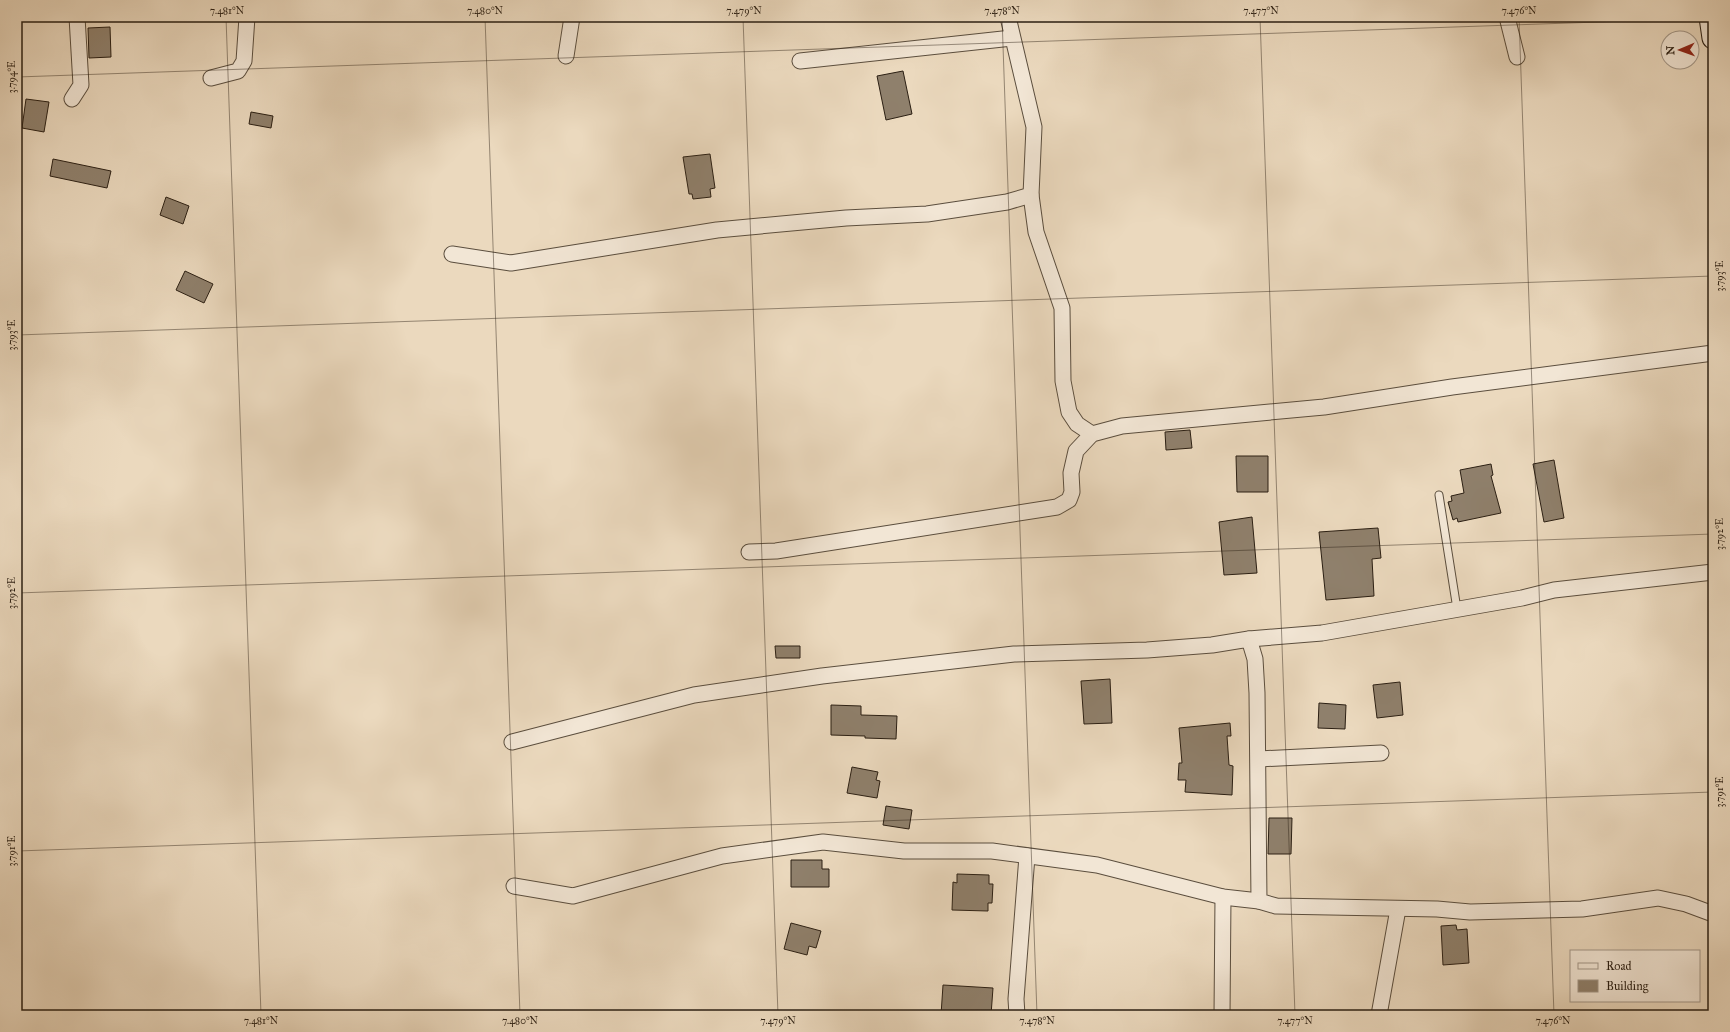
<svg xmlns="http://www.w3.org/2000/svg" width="1730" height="1032" font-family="'IM FELL Great Primer',serif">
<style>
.building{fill:#8f806c;stroke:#2b1f13}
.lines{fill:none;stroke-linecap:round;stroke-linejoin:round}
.service-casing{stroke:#5b4e3e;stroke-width:9}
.minor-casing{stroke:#5b4e3e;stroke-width:17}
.secondary-casing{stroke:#2b1f13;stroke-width:23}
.service{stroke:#f2e6d5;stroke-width:7}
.minor{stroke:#f2e6d5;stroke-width:15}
.secondary{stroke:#f2e6d5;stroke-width:21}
.ticks{fill:none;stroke:#2b1f13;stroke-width:1;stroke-opacity:0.45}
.neatline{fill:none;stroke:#2b1f13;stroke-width:1.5}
.ticks-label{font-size:10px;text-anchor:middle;fill:#2b1f13}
</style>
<rect width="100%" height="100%" fill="#ebd9be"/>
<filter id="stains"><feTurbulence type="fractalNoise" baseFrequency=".005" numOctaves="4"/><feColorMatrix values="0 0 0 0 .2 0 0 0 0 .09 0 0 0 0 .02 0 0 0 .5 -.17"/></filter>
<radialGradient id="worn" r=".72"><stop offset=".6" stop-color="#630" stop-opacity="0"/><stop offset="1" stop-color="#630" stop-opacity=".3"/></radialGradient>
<g class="building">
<path d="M 110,27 L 111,57 L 89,58 L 88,28 Z"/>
<path d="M 903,71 L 912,114 L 886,120 L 877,76 Z"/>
<path d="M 26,99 L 49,102 L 44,132 L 22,128 Z"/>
<path d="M 251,112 L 273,116 L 271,128 L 249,124 Z"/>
<path d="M 710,154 L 715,188 L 710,189 L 711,197 L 693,199 L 692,194 L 689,194 L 683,157 Z"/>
<path d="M 53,159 L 111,171 L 107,188 L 50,176 Z"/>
<path d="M 166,197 L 189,206 L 183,224 L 160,215 Z"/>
<path d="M 185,271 L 213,284 L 204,303 L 176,290 Z"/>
<path d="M 1190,430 L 1192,448 L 1166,450 L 1165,432 Z"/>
<path d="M 1236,456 L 1268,456 L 1268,492 L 1237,492 Z"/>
<path d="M 1554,460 L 1564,518 L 1544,522 L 1533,464 Z"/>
<path d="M 1491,464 L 1493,475 L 1491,476 L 1501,513 L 1458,522 L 1457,518 L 1453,520 L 1448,502 L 1452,501 L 1451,496 L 1464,493 L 1460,470 Z"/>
<path d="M 1252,517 L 1257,573 L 1224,575 L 1219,522 Z"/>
<path d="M 1378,528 L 1381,558 L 1372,559 L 1374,596 L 1326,600 L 1319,532 Z"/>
<path d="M 775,646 L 800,646 L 800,658 L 776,658 Z"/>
<path d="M 1110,679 L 1112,723 L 1084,724 L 1081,681 Z"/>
<path d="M 1400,682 L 1403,715 L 1377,718 L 1373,685 Z"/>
<path d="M 1319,703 L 1346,705 L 1345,729 L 1318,728 Z"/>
<path d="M 831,705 L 861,706 L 861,715 L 897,716 L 896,739 L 865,738 L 865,736 L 831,735 Z"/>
<path d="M 1230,723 L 1231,736 L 1227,736 L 1229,765 L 1233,766 L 1232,795 L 1185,792 L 1186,780 L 1178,780 L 1179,763 L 1182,763 L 1179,728 Z"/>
<path d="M 852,767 L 878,772 L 876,780 L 880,781 L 877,798 L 847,793 Z"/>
<path d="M 886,806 L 912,810 L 909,829 L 883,825 Z"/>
<path d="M 1269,818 L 1292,818 L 1291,854 L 1268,854 Z"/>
<path d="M 791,860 L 822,860 L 822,869 L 829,869 L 829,887 L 791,887 Z"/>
<path d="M 957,874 L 989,875 L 989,884 L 993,884 L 992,903 L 988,903 L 988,911 L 952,910 L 953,882 L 957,883 Z"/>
<path d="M 791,923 L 821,931 L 816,948 L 809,946 L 807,955 L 784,949 Z"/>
<path d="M 1456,925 L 1457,930 L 1467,929 L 1469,963 L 1443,965 L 1441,926 Z"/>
<path d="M 943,985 L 993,988 L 991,1015 L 941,1015 Z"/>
</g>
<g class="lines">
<g class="service-casing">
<path id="service" d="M 1439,495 L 1457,609"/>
</g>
<g class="minor-casing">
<g id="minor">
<path d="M 1507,17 L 1517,57"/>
<path d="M 566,56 L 572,17"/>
<path d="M 800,61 L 1012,38"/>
<path d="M 211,78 L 238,71 L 244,61 L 247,17"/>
<path d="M 72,99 L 81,85 L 77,17"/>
<path d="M 1031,195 L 1036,232 L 1062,308 L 1063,381 L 1069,412 L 1077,424 L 1092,434"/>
<path d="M 452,254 L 511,263 L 717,230 L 846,218 L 927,214 L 1007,202 L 1031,195 L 1034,127 L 1008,17"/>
<path d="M 749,552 L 776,551 L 1057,507 L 1069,500 L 1072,492 L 1071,473 L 1076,451 L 1092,434 L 1122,426 L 1324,407 L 1452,387 L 1713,353"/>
<path d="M 1249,639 L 1322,633 L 1522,598 L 1554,590 L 1713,572"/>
<path d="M 512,742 L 694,695 L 822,676 L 1014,654 L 1147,650 L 1212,645 L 1249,639 L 1255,659 L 1257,693 L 1259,901 L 1276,906 L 1437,909 L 1470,912 L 1582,909 L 1658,898 L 1686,904 L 1713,914"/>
<path d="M 1259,759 L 1381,753"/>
<path d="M 514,886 L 573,896 L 722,856 L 823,842 L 904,851 L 992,851 L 1097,865 L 1223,897 L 1259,901"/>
<path d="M 1017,1015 L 1016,999 L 1027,856"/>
<path d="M 1222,1015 L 1223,897"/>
<path d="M 1379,1015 L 1398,909"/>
</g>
</g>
<g class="secondary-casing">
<path id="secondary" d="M 1710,17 L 1713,38"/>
</g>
<use href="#service" class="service"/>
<use href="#minor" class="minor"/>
<use href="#secondary" class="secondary"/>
</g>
<path class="ticks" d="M 226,17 L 261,1015M 485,17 L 520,1015M 743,17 L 778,1015M 1002,17 L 1037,1015M 1260,17 L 1295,1015M 1519,17 L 1554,1015M 17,77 L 1713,18M 17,335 L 1713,276M 17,593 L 1713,534M 17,851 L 1713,792"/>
<rect width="1730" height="1032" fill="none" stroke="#ebd9be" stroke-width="44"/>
<rect x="1570" y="950" width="130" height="52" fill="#f2e6d5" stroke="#a29687"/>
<rect x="1578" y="963" width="20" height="6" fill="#f2e6d5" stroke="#a29687"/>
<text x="1606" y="970" font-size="12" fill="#2b1f13">Road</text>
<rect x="1578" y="980" width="20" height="12" fill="#8f806c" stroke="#a29687"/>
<text x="1606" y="990" font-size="12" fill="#2b1f13">Building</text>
<g transform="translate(1680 50) rotate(268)"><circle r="19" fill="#f2e6d5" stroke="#a29687"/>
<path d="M0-3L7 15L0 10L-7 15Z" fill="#8f2418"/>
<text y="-6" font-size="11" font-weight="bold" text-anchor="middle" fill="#2b1f13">N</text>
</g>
<rect x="22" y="22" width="1686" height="988" class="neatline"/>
<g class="ticks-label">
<text x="227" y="14">7.481°N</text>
<text x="485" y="14">7.480°N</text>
<text x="744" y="14">7.479°N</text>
<text x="1002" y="14">7.478°N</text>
<text x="1261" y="14">7.477°N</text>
<text x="1519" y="14">7.476°N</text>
<text transform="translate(11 77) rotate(-90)" y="4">3.794°E</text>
<text transform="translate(1719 276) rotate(-90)" y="4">3.793°E</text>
<text transform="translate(11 335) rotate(-90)" y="4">3.793°E</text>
<text transform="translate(1719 534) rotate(-90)" y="4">3.792°E</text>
<text transform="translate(11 593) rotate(-90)" y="4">3.792°E</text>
<text transform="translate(1719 792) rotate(-90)" y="4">3.791°E</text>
<text transform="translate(11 851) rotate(-90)" y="4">3.791°E</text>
<text x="261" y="1024">7.481°N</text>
<text x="520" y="1024">7.480°N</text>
<text x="778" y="1024">7.479°N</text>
<text x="1037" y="1024">7.478°N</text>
<text x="1295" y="1024">7.477°N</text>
<text x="1553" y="1024">7.476°N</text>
</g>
<rect width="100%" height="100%" filter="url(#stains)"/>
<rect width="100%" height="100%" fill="url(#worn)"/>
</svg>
